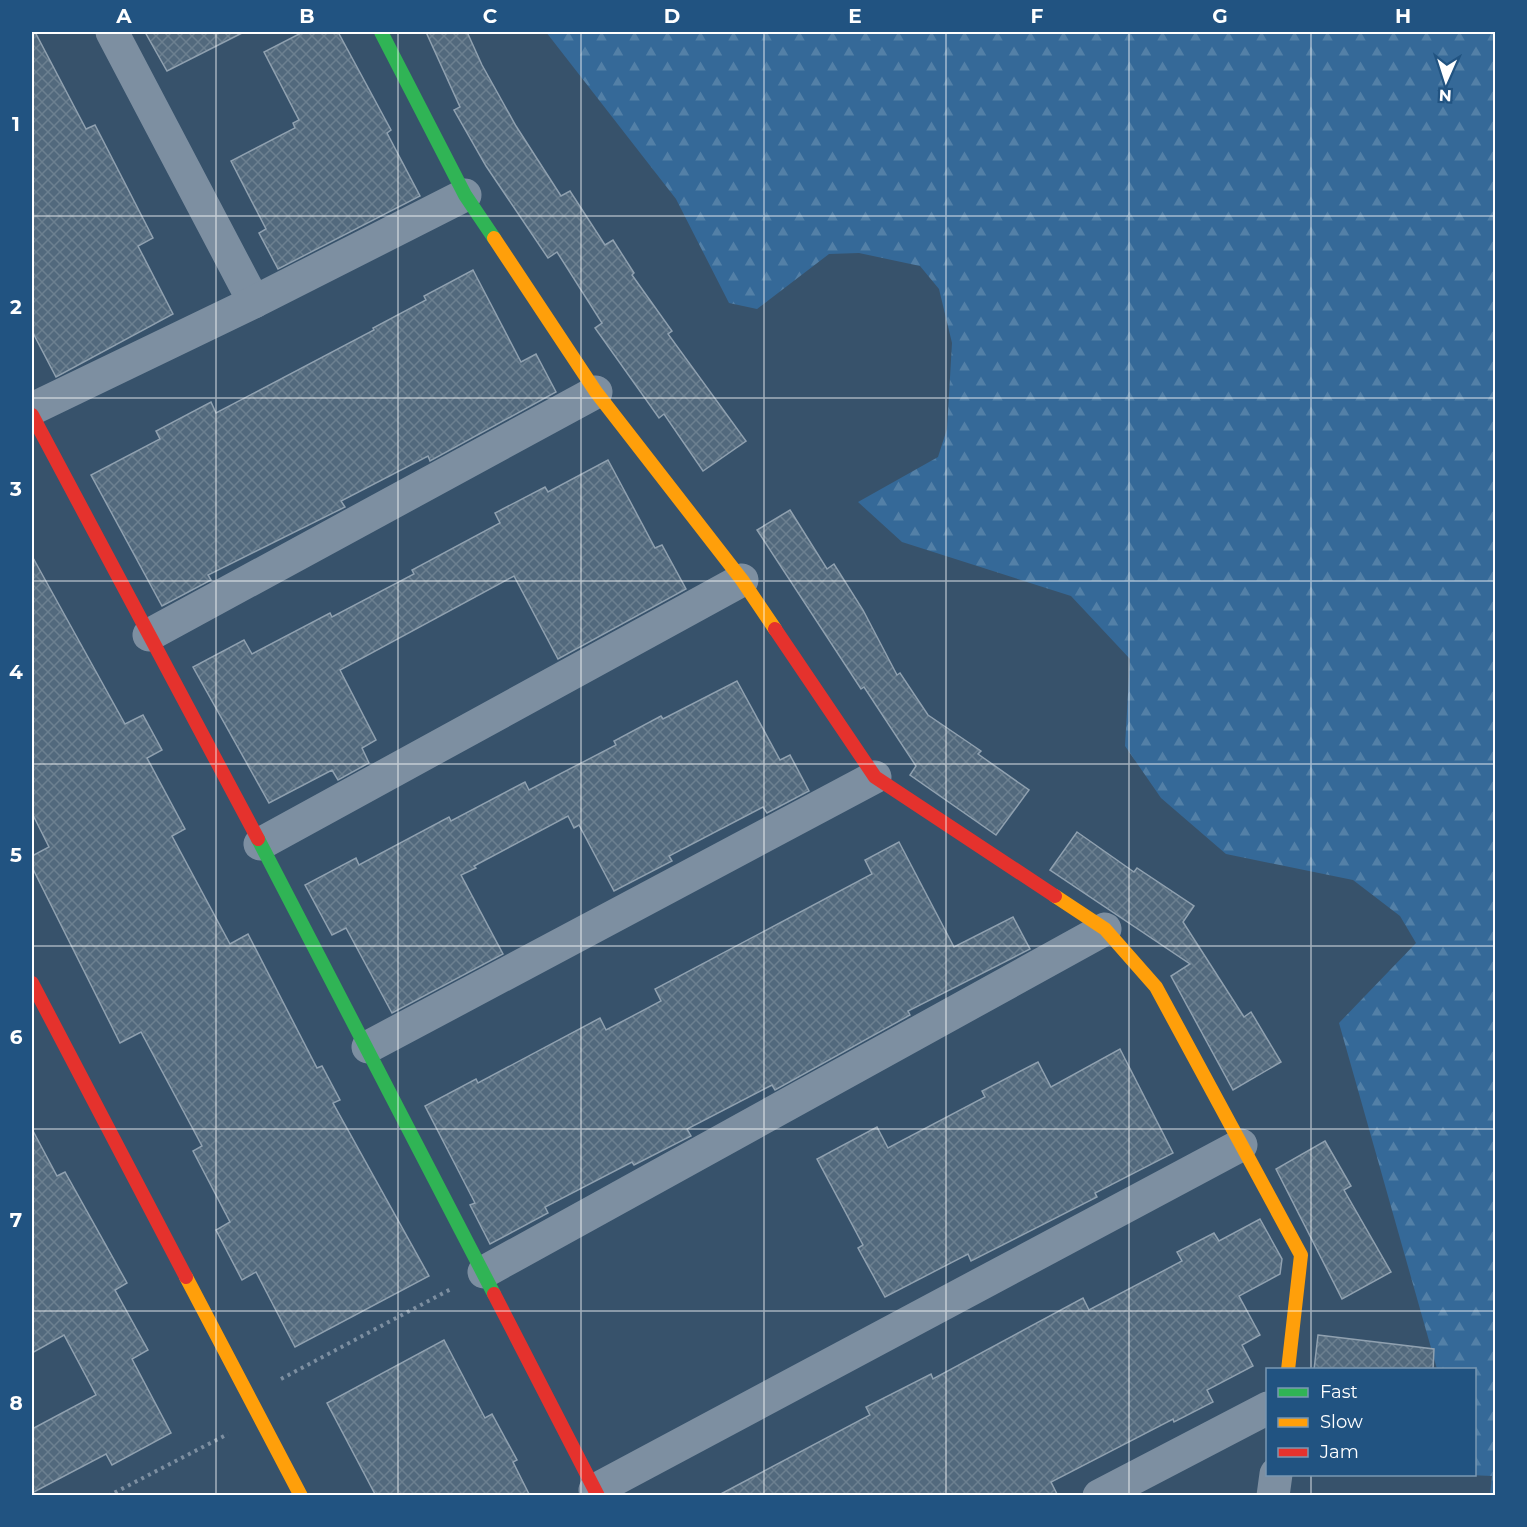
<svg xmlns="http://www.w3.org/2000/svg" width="1527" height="1527" font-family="Montserrat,sans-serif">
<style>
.forest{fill:url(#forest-firs)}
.building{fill:url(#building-cross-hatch);stroke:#90a1b0;stroke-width:1.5}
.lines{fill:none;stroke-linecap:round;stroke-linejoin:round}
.path{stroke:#7d8fa1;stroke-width:4;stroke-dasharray:3 4.5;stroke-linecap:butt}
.street{stroke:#7d8fa1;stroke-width:33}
.fast{stroke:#30b455;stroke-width:14}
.slow{stroke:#ff9f0a;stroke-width:14}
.jam{stroke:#e5322d;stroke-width:14}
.grid{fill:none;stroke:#fff;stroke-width:1.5;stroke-opacity:0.55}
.neatline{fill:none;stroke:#fff;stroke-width:2}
.grid-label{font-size:20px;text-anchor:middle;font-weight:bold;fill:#fff}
</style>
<defs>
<pattern id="forest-firs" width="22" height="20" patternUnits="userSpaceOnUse" patternTransform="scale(1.5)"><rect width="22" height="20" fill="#356998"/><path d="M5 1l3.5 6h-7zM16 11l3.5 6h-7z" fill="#5380a7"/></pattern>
<pattern id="building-cross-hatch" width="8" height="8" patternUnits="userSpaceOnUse" patternTransform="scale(1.5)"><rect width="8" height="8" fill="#52697d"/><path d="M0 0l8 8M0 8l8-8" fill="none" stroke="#6c8090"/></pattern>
</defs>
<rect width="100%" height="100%" fill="#37526b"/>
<path class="forest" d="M 546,32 L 1495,32 L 1495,1495 L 1490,1495 L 1492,1476 L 1469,1475 L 1474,1474 L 1474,1370 L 1437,1369 L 1339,1023 L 1416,943 L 1400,916 L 1353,880 L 1226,854 L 1161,798 L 1125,746 L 1130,659 L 1071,596 L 902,542 L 858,502 L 938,457 L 947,429 L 952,343 L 939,289 L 920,266 L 859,253 L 829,254 L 757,309 L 729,303 L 676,199 Z"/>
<g class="building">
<path d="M 32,32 L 35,32 L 86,129 L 95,125 L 153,238 L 138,246 L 173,314 L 56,377 L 32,331 Z"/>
<path d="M 145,32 L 244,32 L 167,71 Z"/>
<path d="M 303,32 L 338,32 L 391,130 L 387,133 L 420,196 L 278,269 L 259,233 L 266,229 L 231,161 L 295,128 L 293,123 L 299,120 L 264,52 Z"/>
<path d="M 426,32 L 467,32 L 482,65 L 516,126 L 561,196 L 570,191 L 605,245 L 613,240 L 634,273 L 632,275 L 672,331 L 668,334 L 746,441 L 703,471 L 664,414 L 659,418 L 595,328 L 602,323 L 557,252 L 548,258 L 486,166 L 454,110 L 460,107 Z"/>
<path d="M 473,270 L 521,362 L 536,354 L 556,392 L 430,461 L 428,456 L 341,501 L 345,507 L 208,575 L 211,580 L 162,606 L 91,475 L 160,439 L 156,431 L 211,402 L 216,413 L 374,330 L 373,328 L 426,300 L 424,296 Z"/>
<path d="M 608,460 L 655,548 L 662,545 L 686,589 L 558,659 L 514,576 L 340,670 L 376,740 L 362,748 L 369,763 L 338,780 L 332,770 L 269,803 L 193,667 L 244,640 L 252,654 L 330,613 L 332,617 L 414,574 L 412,570 L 500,523 L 495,513 L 545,487 L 548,492 Z"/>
<path d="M 790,510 L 827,569 L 834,564 L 863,610 L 897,675 L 900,673 L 928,715 L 981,751 L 978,754 L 1029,790 L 996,835 L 910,775 L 916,766 L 864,687 L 861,689 L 757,530 Z"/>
<path d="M 32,556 L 125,724 L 143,715 L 162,750 L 147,758 L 185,829 L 172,836 L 230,944 L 248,934 L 317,1068 L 322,1066 L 340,1100 L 333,1103 L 429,1276 L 295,1347 L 256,1272 L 242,1280 L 216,1230 L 230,1222 L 193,1151 L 202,1146 L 141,1032 L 120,1043 L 32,867 L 32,856 L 49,847 L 32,813 Z"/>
<path d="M 737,681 L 780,760 L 790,755 L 809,791 L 767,813 L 763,807 L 669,856 L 672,861 L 614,891 L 579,825 L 574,828 L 568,816 L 474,866 L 476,868 L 461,875 L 503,954 L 392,1013 L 346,928 L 332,935 L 305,885 L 356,858 L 359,865 L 449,817 L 451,821 L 525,782 L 529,790 L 616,745 L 614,741 L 661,716 L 663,719 Z"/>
<path d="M 1077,832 L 1134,872 L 1137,868 L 1194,906 L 1183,922 L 1244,1017 L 1251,1012 L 1281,1062 L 1233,1090 L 1171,976 L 1190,964 L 1050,870 Z"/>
<path d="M 899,842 L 954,947 L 1013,917 L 1030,949 L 908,1011 L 910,1015 L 775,1090 L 772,1085 L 687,1129 L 691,1136 L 634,1165 L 632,1162 L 545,1207 L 548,1213 L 490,1244 L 470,1205 L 475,1203 L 425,1106 L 476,1079 L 478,1083 L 600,1018 L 606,1030 L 661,1001 L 655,989 L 872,874 L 865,860 Z"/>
<path d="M 1120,1049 L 1173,1153 L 1095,1193 L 1097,1197 L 971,1261 L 968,1254 L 885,1297 L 858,1248 L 863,1245 L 817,1159 L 877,1127 L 888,1148 L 985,1097 L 982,1091 L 1038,1062 L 1051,1087 Z"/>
<path d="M 32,1129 L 57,1176 L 65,1172 L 127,1283 L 115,1290 L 148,1350 L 132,1359 L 171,1433 L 112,1465 L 106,1454 L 32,1493 L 32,1429 L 96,1395 L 64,1335 L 32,1353 Z"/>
<path d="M 1325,1141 L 1351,1186 L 1344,1190 L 1391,1272 L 1342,1299 L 1276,1169 Z"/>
<path d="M 1260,1219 L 1282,1259 L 1280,1274 L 1239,1296 L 1260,1335 L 1242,1345 L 1253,1366 L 1207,1390 L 1213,1402 L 1174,1422 L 1173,1419 L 1051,1482 L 1058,1496 L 717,1496 L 870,1415 L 866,1407 L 931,1374 L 933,1379 L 1083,1298 L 1089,1310 L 1182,1261 L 1177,1252 L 1214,1233 L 1219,1241 Z"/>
<path d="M 1318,1335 L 1434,1349 L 1433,1370 L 1314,1370 Z"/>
<path d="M 444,1340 L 485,1418 L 492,1414 L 517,1460 L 513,1462 L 530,1496 L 376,1496 L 327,1403 Z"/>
</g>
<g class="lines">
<g class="path">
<path d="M 281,1379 L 451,1289"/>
<path d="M 108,1496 L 228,1434"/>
</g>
<g class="street">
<path d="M 112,32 L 254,302"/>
<path d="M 32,409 L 254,302 L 465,195"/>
<path d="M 149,635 L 596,392"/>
<path d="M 260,844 L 742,580"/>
<path d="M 368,1047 L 875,777"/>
<path d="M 484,1272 L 1105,929"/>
<path d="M 595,1490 L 1241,1145"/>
<path d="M 1099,1496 L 1268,1408"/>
<path d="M 1273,1496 L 1276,1474"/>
</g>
<g class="fast">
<path d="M 381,32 L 465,195 L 494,238"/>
<path d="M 258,839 L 494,1294"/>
</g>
<g class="slow">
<path d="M 494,238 L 596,392 L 742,580 L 775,629"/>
<path d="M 1055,896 L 1105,929 L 1156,987 L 1301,1255 L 1288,1370"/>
<path d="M 186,1277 L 301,1496"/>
</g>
<g class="jam">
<path d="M 32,415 L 258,839"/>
<path d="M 775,629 L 875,777 L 1055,896"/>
<path d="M 32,983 L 186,1277"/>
<path d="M 494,1294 L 598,1496"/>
</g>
</g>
<path class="grid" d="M 216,32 L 216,1496M 398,32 L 398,1496M 581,32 L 581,1496M 764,32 L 764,1496M 946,32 L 946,1496M 1129,32 L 1129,1496M 1311,32 L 1311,1370M 32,216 L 1496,216M 32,398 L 1496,398M 32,581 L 1496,581M 32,764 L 1496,764M 32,946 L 1496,946M 32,1129 L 1496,1129M 32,1311 L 1496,1311M 1311,1474 L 1311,1496"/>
<rect width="1527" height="1527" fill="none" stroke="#215381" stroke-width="66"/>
<rect x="1266" y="1368" width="210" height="108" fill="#215381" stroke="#7a98b3" stroke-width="1.5"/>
<rect x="1278" y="1388" width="30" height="9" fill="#30b455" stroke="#7a98b3" stroke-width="1.5"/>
<text x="1320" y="1398" font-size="18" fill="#ffffff">Fast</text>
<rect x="1278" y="1418" width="30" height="9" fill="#ff9f0a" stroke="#7a98b3" stroke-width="1.5"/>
<text x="1320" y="1428" font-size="18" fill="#ffffff">Slow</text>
<rect x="1278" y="1448" width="30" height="9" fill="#e5322d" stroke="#7a98b3" stroke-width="1.5"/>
<text x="1320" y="1458" font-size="18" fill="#ffffff">Jam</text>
<g transform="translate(1446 81) rotate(183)" stroke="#215381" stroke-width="4.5" paint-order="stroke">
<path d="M0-4.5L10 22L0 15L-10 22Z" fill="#ffffff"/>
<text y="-9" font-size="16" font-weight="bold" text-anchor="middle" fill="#ffffff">N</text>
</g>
<rect x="33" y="33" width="1461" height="1461" class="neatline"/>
<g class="grid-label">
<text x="124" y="23">A</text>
<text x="307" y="23">B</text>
<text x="490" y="23">C</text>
<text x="672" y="23">D</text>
<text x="855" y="23">E</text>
<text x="1037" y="23">F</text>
<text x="1220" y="23">G</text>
<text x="1403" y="23">H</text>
<text x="16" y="131">1</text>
<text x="16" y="314">2</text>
<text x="16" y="496">3</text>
<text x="16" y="679">4</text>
<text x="16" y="862">5</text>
<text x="16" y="1044">6</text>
<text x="16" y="1227">7</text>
<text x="16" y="1410">8</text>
</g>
</svg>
